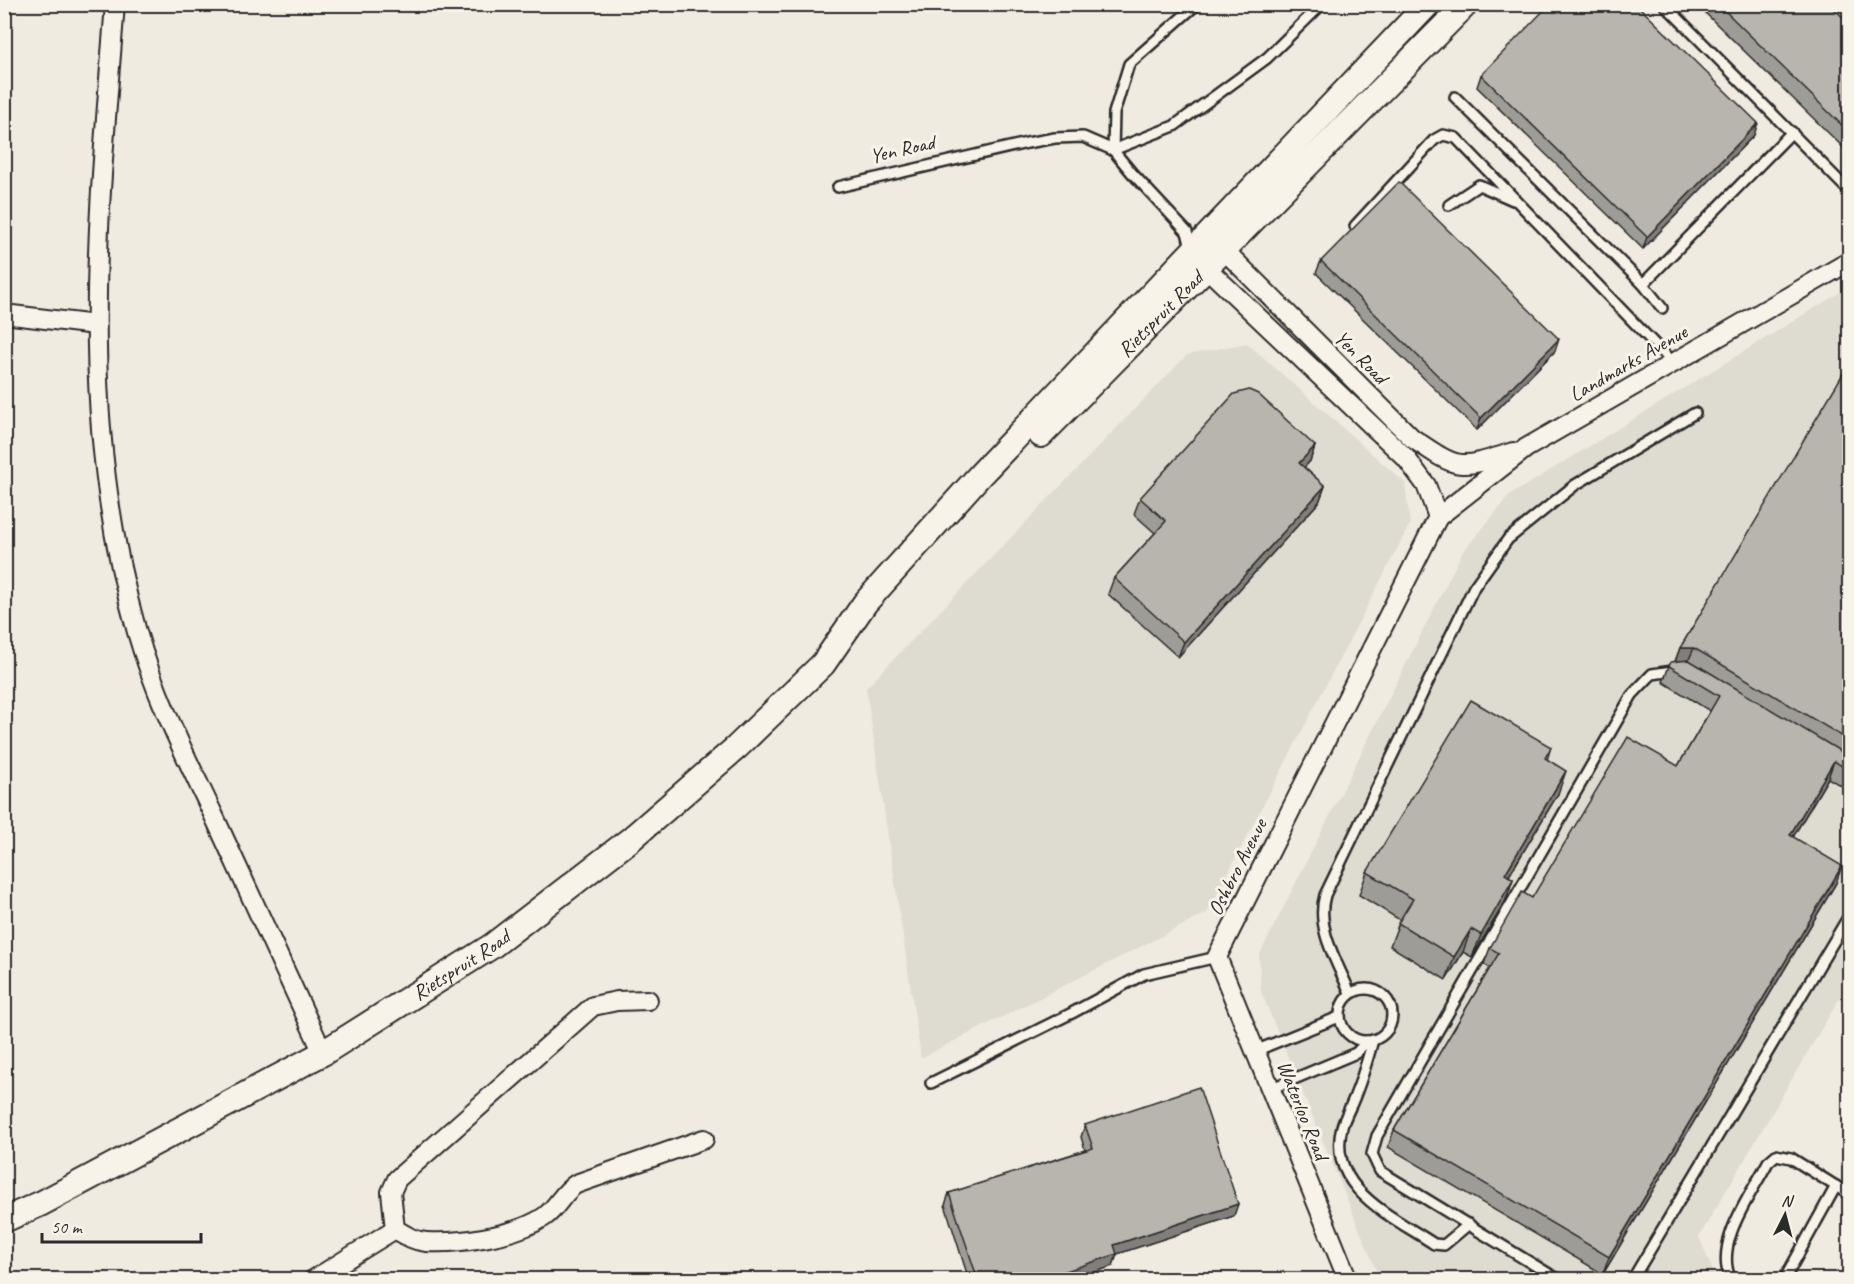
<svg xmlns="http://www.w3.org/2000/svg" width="1854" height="1284" font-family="Caveat,sans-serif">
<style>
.built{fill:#dedbd1}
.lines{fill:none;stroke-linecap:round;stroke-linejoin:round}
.lane-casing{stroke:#2b2b2b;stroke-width:14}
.street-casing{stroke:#2b2b2b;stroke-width:22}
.secondary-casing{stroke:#2b2b2b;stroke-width:28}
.lane{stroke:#f7f3e8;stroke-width:9}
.street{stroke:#f7f3e8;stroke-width:18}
.secondary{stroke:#f7f3e8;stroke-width:24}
.wall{fill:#9e9c96;stroke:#2b2b2b;stroke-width:1.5}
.shaded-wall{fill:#817f7a;stroke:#2b2b2b;stroke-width:1.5}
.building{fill:#b8b5ae;stroke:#2b2b2b;stroke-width:1.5}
.labels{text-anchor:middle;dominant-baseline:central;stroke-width:6;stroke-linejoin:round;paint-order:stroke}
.street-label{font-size:21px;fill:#2b2b2b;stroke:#f7f3e8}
</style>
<rect width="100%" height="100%" fill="#efebe0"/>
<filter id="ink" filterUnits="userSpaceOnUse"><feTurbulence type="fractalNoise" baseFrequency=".0167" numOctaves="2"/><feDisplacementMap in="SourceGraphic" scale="12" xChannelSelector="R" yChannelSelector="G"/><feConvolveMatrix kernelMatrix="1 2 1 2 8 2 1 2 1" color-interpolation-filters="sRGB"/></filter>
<g filter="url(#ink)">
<g class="built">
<path d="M 1849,287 L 1849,982 L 1699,1237 L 1716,1279 L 1380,1279 L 1261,992 L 1259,956 L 1462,553 L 1510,495 Z"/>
<path d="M 1247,343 L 1405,483 L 1410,524 L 1207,913 L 921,1058 L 866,688 L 1187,355 Z"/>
</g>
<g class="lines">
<g class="lane-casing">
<g id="lane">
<path d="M 1197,4 L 1129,64 L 1114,113 L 1113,150 L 1174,126 L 1267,58 L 1322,4"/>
<path d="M 1664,4 L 1850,192"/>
<path d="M 1455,97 L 1643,284"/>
<path d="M 838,187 L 1027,143 L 1055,138 L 1083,137 L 1113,150 L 1132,173 L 1187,232 L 1191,248"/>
<path d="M 1449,205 L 1479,185 L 1513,200"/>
<path d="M 1355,226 L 1434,140 L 1443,135 L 1456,138 L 1673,363"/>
<path d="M 1662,308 L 1643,284 L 1792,132"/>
<circle cx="1366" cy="1015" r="26"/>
<path d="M 1350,993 C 1338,963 1315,929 1325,895 L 1474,587 L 1508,539 L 1575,485 L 1695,413"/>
<path d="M 1373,1040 C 1368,1058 1363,1076 1356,1093 C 1352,1105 1345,1116 1342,1127 C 1326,1188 1392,1216 1434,1244 L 1444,1245 L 1469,1224"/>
<path d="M 1255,1051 L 1339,1017"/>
<path d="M 931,1083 L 1072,1013 L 1144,974 L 1217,957"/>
<path d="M 1270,1089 L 1356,1053 L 1367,1041"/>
<path d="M 1559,1280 L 1380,1171 L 1372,1154 L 1377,1136 L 1632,695 L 1652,674 L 1680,670"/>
<path d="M 1632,1280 L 1850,914"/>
<path d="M 1731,1280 C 1713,1244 1751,1195 1768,1162 L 1776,1155 L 1791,1158 L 1850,1195"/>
<path d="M 1784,1280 L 1836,1186"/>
</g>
</g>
<g class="street-casing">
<g id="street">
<path d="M 115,4 C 98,221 76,419 137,632 C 155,695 185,755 213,814 C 250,894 286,974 323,1053"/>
<path d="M 1215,241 L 1412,438 C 1459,470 1458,470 1513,452"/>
<path d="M 1198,260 L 1406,458 L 1426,485 L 1438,517"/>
<path d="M 4,314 L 96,325"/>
<path d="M 648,1000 L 617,1001 L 593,1006 L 397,1179 L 391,1192 L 395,1229 C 405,1235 414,1241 426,1242 C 458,1244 516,1236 544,1217 C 557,1208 562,1193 576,1184 L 704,1139"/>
<path d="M 313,1280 L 395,1229"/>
<path d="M 1348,1280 L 1217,957 L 1438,517 L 1526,448 L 1850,261"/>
</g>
</g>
<g class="secondary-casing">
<g id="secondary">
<path id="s1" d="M 1041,435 L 1466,4"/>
<path id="s2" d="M 4,1220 L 42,1203 L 323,1053 L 492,946 L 631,839 L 737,747 L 823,664 L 865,603 L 980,475 L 1428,4"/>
</g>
</g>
<use href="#lane" class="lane"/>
<use href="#street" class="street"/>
<use href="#secondary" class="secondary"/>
</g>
<g class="wall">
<path d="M 1696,4 L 1829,4 L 1850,24 L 1850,154 Z"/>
<path d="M 1481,75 L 1754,135 L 1643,249 L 1477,87 Z"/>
<path d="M 1321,261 L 1555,351 L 1477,430 L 1316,273 Z"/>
<path d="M 1850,368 L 1850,791 L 1828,778 L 1793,837 L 1836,883 L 1603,1274 L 1388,1147 L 1394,1130 L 1490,968 L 1484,964 L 1490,948 L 1532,898 L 1678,766 L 1710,711 L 1663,682 L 1669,666 L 1675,662 L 1680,648 Z"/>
<path d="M 1315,446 L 1310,461 L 1304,467 L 1325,486 L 1319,502 L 1178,657 L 1108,594 L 1114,578 L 1155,533 L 1134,514 L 1140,498 Z"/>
<path d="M 1551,747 L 1547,760 L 1558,794 L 1509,876 L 1513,879 L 1505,902 L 1472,957 L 1463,952 L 1446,980 L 1390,946 L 1400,920 L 1359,895 L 1367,872 Z"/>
<path d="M 1085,1125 L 1234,1216 L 1117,1254 L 1113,1266 L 1072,1280 L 969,1280 L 945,1205 L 949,1193 L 1085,1150 L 1081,1137 Z"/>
</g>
<g class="shaded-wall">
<path d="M 1758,123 L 1754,135 L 1643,249 L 1647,237 Z"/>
<path d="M 1559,339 L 1555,351 L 1477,430 L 1481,418 Z"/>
<path d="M 1315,446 L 1310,461 L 1294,479 L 1299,463 Z"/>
<path d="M 1325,486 L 1319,502 L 1178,657 L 1184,642 Z"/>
<path d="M 1680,648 L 1694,648 L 1687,664 L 1674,664 Z"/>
<path d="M 1834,761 L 1828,778 L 1784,852 L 1790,835 Z"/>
<path d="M 1566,771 L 1558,794 L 1496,897 L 1505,874 Z"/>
<path d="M 1842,866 L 1836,883 L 1603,1274 L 1609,1257 Z"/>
<path d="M 1513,879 L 1505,902 L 1472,957 L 1481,935 Z"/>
<path d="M 1471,929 L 1463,952 L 1446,980 L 1454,957 Z"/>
<path d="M 1238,1204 L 1234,1216 L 1117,1254 L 1113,1266 L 1072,1280 L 1039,1280 L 1114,1245 Z"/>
</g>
<g class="building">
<path d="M 1550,4 L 1636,4 L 1758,123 L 1647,237 L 1481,75 Z"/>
<path d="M 1718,4 L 1829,4 L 1850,24 L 1850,133 Z"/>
<path d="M 1399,182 L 1559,339 L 1481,418 L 1321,261 Z"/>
<path d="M 1847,367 L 1850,368 L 1850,741 L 1694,648 L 1680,648 Z"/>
<path d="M 1249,390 L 1258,394 L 1315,446 L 1299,463 L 1325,486 L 1184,642 L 1114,578 L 1166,521 L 1140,498 L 1234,394 Z"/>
<path d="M 1689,660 L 1850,757 L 1850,771 L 1834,761 L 1790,835 L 1842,866 L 1609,1257 L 1394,1130 L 1499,953 L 1490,948 L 1522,892 L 1532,898 L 1628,737 L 1678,766 L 1719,696 L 1669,666 L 1671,662 Z"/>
<path d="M 1471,700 L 1551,747 L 1545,758 L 1566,771 L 1505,874 L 1513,879 L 1481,935 L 1471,929 L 1454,957 L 1398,923 L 1413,899 L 1367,872 Z"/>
<path d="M 1199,1087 L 1238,1204 L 1114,1245 L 1117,1254 L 1039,1280 L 978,1280 L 949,1193 L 1093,1148 L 1085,1125 Z"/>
</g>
</g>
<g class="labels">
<g class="street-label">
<text transform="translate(902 149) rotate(-13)">Yen Road</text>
<text stroke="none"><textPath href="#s1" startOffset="170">Rietspruit Road</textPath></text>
<text transform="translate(1361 357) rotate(45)">Yen Road</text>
<text transform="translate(1628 363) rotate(-30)">Landmarks Avenue</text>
<text transform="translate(1237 867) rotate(-63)">Oshbro Avenue</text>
<text stroke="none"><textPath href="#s2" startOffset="524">Rietspruit Road</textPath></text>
<text transform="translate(1303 1110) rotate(68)">Waterloo Road</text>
</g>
</g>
<rect width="1854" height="1284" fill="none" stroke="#f7f3e8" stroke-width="24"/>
<rect x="12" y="12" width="1830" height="1260" fill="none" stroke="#2b2b2b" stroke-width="2" filter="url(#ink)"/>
<g transform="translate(1785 1215) rotate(6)" stroke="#f7f3e8" stroke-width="4.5" paint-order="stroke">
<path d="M0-4.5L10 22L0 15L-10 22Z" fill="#2b2b2b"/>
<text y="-9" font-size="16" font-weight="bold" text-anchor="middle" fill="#2b2b2b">N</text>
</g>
<path d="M42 1233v9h159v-9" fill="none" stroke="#2b2b2b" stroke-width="3"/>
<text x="51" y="1233" font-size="18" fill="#2b2b2b" stroke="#f7f3e8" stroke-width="4.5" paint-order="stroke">50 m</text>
</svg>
